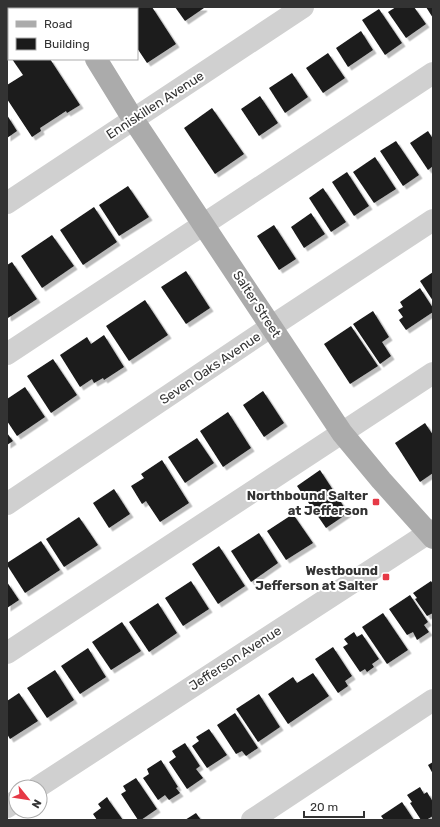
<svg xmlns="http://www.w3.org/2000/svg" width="440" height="827" font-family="Rubik,sans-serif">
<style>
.building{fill:#1a1a1a;filter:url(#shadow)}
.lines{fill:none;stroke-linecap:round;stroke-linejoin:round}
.minor{stroke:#d0d0d0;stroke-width:22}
.major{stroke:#ababab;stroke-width:22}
.poi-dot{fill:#e63946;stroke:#fff;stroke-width:1.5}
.labels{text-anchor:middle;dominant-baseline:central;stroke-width:4;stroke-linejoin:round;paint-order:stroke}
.street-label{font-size:13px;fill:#333;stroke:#fff}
.poi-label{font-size:13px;font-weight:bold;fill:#333;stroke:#fff;text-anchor:end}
</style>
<defs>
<filter id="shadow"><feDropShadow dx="3.5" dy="3.5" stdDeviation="0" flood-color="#0004"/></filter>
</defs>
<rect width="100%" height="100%" fill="#fff"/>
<g class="building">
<path d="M 110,7 L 152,7 L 176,44 L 147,63 L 137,48 L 137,9 L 112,9 Z"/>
<path d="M 175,7 L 203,7 L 204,8 L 185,21 Z"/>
<path d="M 396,7 L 414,7 L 426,24 L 406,38 L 388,12 Z"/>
<path d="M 426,7 L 433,7 L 433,18 Z"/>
<path d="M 379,9 L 402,43 L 385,55 L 362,20 Z"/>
<path d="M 361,31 L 373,50 L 348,67 L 336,48 Z"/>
<path d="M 328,53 L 345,78 L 323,93 L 306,68 Z"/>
<path d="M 12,59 L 50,59 L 80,105 L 67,113 L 66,111 L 40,128 L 41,131 L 32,137 L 7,99 L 7,85 L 23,75 Z"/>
<path d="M 292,73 L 308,97 L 285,113 L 269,88 Z"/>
<path d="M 260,96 L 278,123 L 259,136 L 241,109 Z"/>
<path d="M 212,108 L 244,154 L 215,174 L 184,128 Z"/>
<path d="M 7,115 L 17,131 L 7,138 Z"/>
<path d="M 428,131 L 433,139 L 433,166 L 428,170 L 410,143 Z"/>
<path d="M 396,141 L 419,175 L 403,186 L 380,151 Z"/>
<path d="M 375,157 L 396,189 L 374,203 L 353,172 Z"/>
<path d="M 347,172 L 369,206 L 354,216 L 332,182 Z"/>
<path d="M 128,186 L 149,217 L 119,236 L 99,205 Z"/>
<path d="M 323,188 L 346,222 L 331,232 L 309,198 Z"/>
<path d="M 94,207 L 117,242 L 83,265 L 60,230 Z"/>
<path d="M 311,213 L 325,234 L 304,248 L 291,227 Z"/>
<path d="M 274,225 L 296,259 L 279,270 L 257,236 Z"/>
<path d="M 52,235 L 74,266 L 42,288 L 21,256 Z"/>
<path d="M 12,262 L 37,299 L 8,318 L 7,316 L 7,265 Z"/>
<path d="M 186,271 L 210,308 L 186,324 L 161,287 Z"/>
<path d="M 433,272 L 433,301 L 420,281 Z"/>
<path d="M 420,288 L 433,308 L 433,312 L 406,330 L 399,320 L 403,317 L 398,310 L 403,307 L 400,302 Z"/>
<path d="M 145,300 L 168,335 L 129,361 L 106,326 Z"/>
<path d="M 373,311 L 389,337 L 382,342 L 391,356 L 380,364 L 353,324 Z"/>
<path d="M 351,326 L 378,366 L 350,384 L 324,344 Z"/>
<path d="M 104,335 L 124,367 L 104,380 L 103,378 L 94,383 L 92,379 L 80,387 L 60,355 L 87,337 L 91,344 Z"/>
<path d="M 53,359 L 77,395 L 51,413 L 27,376 Z"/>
<path d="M 25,387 L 45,417 L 17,436 L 7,421 L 7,399 Z"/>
<path d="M 263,391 L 284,423 L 264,437 L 243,405 Z"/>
<path d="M 228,412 L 251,448 L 223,467 L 200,431 Z"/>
<path d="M 425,423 L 433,435 L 433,473 L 420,482 L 395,443 Z"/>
<path d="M 7,433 L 13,441 L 7,445 Z"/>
<path d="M 197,438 L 214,463 L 185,483 L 168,457 Z"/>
<path d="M 162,460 L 189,503 L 160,522 L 146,501 L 142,504 L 131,486 L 144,478 L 141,474 Z"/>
<path d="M 320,470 L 348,513 L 326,528 L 297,486 Z"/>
<path d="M 114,489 L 130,514 L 109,528 L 93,503 Z"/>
<path d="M 293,514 L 313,543 L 286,560 L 267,531 Z"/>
<path d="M 79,517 L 98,545 L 64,567 L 46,539 Z"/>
<path d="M 259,533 L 278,563 L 251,582 L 231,551 Z"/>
<path d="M 41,541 L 60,570 L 25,593 L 7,565 L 7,563 Z"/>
<path d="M 219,546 L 245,586 L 218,604 L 192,564 Z"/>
<path d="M 191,581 L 209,609 L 183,626 L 165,598 Z"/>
<path d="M 431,581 L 433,584 L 433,613 L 427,616 L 415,599 L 417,598 L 413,593 Z"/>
<path d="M 7,582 L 19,600 L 7,608 Z"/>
<path d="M 410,595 L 428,622 L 424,625 L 429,632 L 417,640 L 413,632 L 407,635 L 389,609 Z"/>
<path d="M 158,603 L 177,633 L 149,652 L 129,622 Z"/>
<path d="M 383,613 L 408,650 L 387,664 L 362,627 Z"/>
<path d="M 122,622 L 141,651 L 111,670 L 92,642 Z"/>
<path d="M 354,632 L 357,637 L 362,634 L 379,659 L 372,664 L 374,667 L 367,672 L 365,669 L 360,672 L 343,647 L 348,644 L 344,639 Z"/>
<path d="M 333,647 L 352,676 L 345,681 L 348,686 L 338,693 L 315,659 Z"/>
<path d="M 88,648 L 106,677 L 80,694 L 61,666 Z"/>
<path d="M 55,670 L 74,700 L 47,718 L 27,688 Z"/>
<path d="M 313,673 L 329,696 L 288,724 L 268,694 L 293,677 L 297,683 Z"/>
<path d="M 19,693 L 38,721 L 10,739 L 7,734 L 7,701 Z"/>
<path d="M 259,694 L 280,727 L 258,742 L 236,709 Z"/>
<path d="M 235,713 L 258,748 L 246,756 L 242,751 L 236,754 L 217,725 Z"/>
<path d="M 209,729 L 227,755 L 207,768 L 192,746 L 199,741 L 196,737 Z"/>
<path d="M 185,743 L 200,766 L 196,769 L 203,778 L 187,789 L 169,762 L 176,757 L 172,751 Z"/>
<path d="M 161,760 L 178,787 L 176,788 L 180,793 L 169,800 L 165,795 L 158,800 L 143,778 L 149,774 L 147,769 Z"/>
<path d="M 433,762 L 433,774 L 428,765 Z"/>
<path d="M 136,778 L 157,809 L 141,820 L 138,820 L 121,794 L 126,791 L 123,786 Z"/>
<path d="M 420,787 L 424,794 L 427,792 L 433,802 L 433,816 L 426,820 L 421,820 L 410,803 L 412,802 L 407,795 Z"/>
<path d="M 107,797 L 110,802 L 123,820 L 97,820 L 93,814 L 101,808 L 98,804 Z"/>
<path d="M 402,802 L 414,820 L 384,820 L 381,816 Z"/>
<path d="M 196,813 L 201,820 L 185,820 Z"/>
</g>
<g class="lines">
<g class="minor">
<path d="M 39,9 L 42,7"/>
<path d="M 7,30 L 9,29"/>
<path d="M 7,203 L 303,7"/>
<path d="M 7,354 L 433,73"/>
<path d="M 7,504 L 272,326 L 433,220"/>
<path d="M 7,653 L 433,373"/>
<path d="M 38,787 L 433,530"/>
<path d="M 7,807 L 16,801"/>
<path d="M 252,820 L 433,700"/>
</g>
<g class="major">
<path d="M 71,7 L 72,9"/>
<path d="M 96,59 L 133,119 L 342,433 L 381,480 L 433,538"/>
</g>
</g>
<g class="poi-dot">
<rect x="372" y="498" width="8" height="8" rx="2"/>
<rect x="382" y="573" width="8" height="8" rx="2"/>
</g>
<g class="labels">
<g class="street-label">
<text transform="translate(155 105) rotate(-33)">Enniskillen Avenue</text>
<text transform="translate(257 304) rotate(57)">Salter Street</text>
<text transform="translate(210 368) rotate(-34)">Seven Oaks Avenue</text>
<text transform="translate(235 658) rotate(-33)">Jefferson Avenue</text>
</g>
<g class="poi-label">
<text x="368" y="495">Northbound Salter<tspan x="368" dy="15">at Jefferson</tspan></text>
<text x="378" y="570">Westbound<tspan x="378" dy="15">Jefferson at Salter</tspan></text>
</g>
</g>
<rect width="440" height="827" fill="none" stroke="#333333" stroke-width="16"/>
<rect x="8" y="8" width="130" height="52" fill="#ffffff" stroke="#adadad"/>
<rect x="16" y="21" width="20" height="6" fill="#ababab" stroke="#adadad"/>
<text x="44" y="28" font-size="12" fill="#333333">Road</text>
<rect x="16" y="38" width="20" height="12" fill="#1a1a1a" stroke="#adadad"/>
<text x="44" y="48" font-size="12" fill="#333333">Building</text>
<g transform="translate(28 799) rotate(120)"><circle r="19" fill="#ffffff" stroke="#adadad"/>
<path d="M0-3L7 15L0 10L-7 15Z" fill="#e63946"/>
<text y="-6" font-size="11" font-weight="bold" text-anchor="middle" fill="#333333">N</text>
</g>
<path d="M304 811v6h60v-6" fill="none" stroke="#333333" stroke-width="2"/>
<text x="310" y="811" font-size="12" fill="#333333" stroke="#ffffff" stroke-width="3" paint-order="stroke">20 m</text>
</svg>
